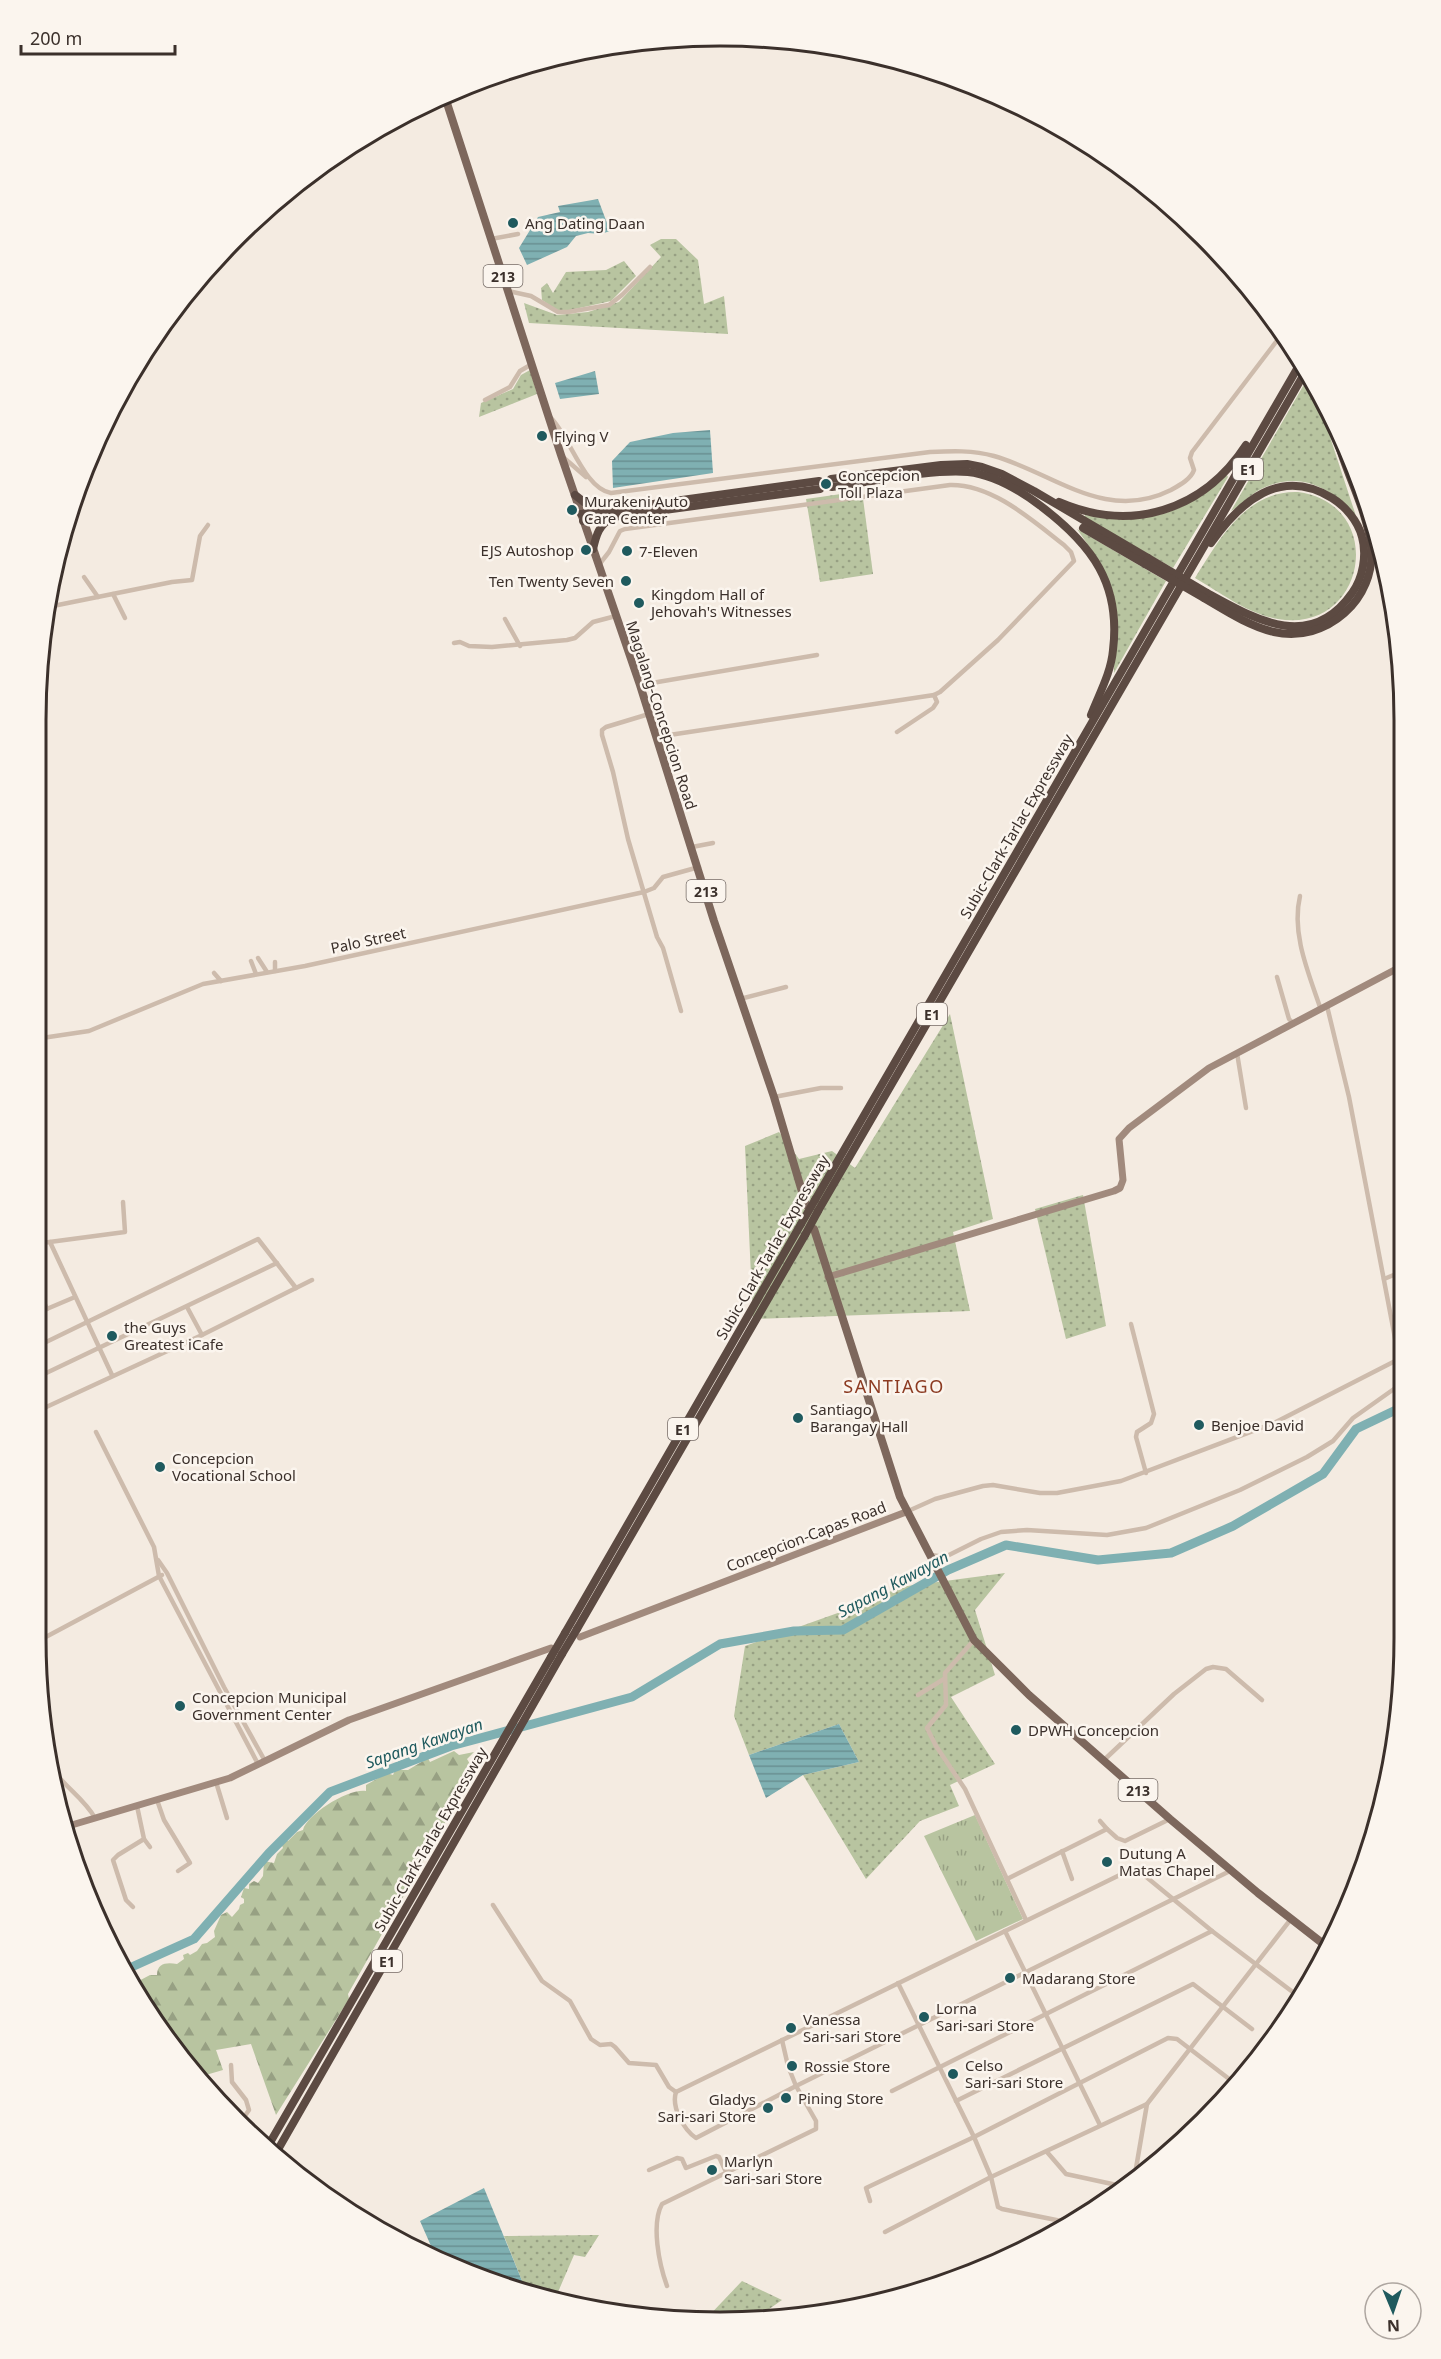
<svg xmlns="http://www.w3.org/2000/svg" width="1441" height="2359" font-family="'Noto Sans',sans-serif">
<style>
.grass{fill:url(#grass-dots)}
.forest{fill:url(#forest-firs)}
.park{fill:url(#park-tufts)}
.water{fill:url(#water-rules)}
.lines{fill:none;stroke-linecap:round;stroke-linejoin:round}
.river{stroke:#7fb0b2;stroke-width:9}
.street{stroke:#cdbbac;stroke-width:4.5}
.secondary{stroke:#a18a7d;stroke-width:7}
.primary{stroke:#7d675c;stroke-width:8}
.highway{stroke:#5c4a42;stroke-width:8}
.highway-bridge{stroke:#5c4a42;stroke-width:8}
.poi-dot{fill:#1f5a5e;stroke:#fbf5ee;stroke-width:2}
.labels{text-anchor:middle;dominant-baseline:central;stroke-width:5;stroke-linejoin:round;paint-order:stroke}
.shield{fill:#fbf5ee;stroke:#756b66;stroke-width:1.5}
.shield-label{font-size:14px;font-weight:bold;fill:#3b302b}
.poi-label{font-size:15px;fill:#3b302b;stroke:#fbf5ee;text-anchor:start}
.street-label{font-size:15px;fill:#3b302b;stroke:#fbf5ee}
.water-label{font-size:16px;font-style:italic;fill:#1f5a5e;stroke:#fbf5ee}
.quarter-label{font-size:18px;letter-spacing:1.5px;fill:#8c3b22;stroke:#fbf5ee}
.rim{fill:none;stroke:#3b302b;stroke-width:3}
</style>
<defs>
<pattern id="grass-dots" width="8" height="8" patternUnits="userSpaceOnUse" patternTransform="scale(1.5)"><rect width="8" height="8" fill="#b8c4a0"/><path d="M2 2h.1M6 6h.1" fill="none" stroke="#97a083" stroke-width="1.8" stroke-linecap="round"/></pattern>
<pattern id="forest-firs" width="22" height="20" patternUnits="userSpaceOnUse" patternTransform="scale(1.5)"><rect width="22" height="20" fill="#b8c4a0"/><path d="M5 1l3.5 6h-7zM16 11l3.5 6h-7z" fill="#97a083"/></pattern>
<pattern id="park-tufts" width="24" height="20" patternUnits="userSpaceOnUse" patternTransform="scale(1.5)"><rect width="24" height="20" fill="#b8c4a0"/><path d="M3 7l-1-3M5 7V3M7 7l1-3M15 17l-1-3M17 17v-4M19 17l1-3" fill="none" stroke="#97a083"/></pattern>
<pattern id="water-rules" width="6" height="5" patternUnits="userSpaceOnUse" patternTransform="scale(1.5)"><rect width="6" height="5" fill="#7fb0b2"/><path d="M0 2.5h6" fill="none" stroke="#699091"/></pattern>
</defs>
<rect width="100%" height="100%" fill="#f4ebe1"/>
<g class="grass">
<path d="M 661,239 L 676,239 L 698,260 L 704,304 L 724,296 L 728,334 L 529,323 L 524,303 L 557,315 L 588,312 L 619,302 L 661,257 L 650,245 Z"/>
<path d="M 624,261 L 636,276 L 611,301 L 566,311 L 557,310 L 542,300 L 541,288 L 547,283 L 553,293 L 566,272 L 606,270 Z"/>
<path d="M 530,370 L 537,394 L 479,417 L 481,403 L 513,389 L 521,375 Z"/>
<path d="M 1310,374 L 1325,406 L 1331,440 L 1356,516 C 1330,487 1300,470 1261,489 C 1249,495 1241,506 1231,511 Z"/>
<path d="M 1227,475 L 1228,477 L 1173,568 L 1085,518 L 1085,515 C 1142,526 1185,515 1227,475 Z"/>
<path d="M 862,491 L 873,574 L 820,582 L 806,499 Z"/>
<path d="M 1298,492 C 1388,504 1367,634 1278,619 C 1248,614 1221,593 1195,578 C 1219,540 1246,490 1298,492 Z"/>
<path d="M 1077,529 L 1166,581 L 1114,673 L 1114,595 L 1102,565 Z"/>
<path d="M 950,1014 L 993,1219 L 953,1232 L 970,1311 L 753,1319 L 745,1146 L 779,1132 L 799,1159 L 832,1151 L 855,1168 Z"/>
<path d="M 1083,1195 L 1106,1326 L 1066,1339 L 1035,1209 Z"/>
<path d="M 1005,1573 L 975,1610 L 995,1675 L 951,1697 L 995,1764 L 950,1785 L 959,1806 L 920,1821 L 866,1879 L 803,1775 L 859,1762 L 839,1724 L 749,1755 L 734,1716 L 745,1646 L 863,1604 L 900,1587 Z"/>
<path d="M 599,2235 L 585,2257 L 574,2255 L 555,2299 L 527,2293 L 504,2236 Z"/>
<path d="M 742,2281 L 782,2300 L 752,2321 L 703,2322 Z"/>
</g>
<path class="forest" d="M 454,1751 L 459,1755 L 474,1752 L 467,1759 L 470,1764 L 451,1812 L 348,1994 L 349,1999 L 276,2115 L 251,2044 L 216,2050 L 223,2070 L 199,2077 L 177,2055 L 133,1984 L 150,1975 L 157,1975 C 157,1963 167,1962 177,1964 L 184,1959 L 183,1955 L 188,1953 L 190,1955 L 197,1951 L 202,1944 L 207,1943 L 215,1937 L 214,1931 L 221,1915 L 227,1912 L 232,1917 L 239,1909 L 240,1905 L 244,1903 L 244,1899 L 241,1897 L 244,1888 L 249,1889 L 249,1884 L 254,1881 L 258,1883 L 263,1876 L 264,1861 L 274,1863 L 277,1854 L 283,1848 L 281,1843 L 285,1839 L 288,1841 L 297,1832 L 303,1830 C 307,1814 349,1788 366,1791 L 366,1785 L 387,1773 L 393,1775 L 395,1770 L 408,1770 L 428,1758 L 430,1762 Z"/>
<path class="park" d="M 975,1815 L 1023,1919 L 976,1941 L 924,1836 Z"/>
<g class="water">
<path d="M 598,199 L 610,231 L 601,234 L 588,233 L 576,236 L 567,247 L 527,265 L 519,248 L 538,217 L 560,212 L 558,206 Z"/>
<path d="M 595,371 L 599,394 L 560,399 L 555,383 Z"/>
<path d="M 710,430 L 713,473 L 613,488 L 612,461 L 630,442 L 673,433 Z"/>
<path d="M 839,1724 L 859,1762 L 803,1775 L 766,1798 L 749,1755 Z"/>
<path d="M 484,2188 L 527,2293 L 501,2287 L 421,2254 L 431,2246 L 420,2221 Z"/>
</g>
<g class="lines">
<path class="river" d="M 125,1970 L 194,1939 L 269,1853 L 330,1792 L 451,1746 L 632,1697 L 720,1644 L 794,1631 L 843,1630 L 948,1570 L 1006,1545 L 1098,1560 L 1171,1553 L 1233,1526 L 1323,1474 L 1356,1429 L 1400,1408"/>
<g class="street">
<path d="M 491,239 L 518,234"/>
<path d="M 508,291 L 531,296 L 558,312 L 568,312 L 609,305 L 622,295 L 650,267"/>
<path d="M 485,400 L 510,387 L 520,371 L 532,364"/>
<path d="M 550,417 C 570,436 584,489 611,493 L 930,452 C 951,451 973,450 994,456 C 1054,473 1105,523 1171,490 C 1180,485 1191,479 1194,470 L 1190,458 L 1192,452 L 1282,334"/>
<path d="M 563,457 L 586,477"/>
<path d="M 598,566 L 609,552 L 620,531 L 625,529 L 950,485 C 992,484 1032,520 1064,545 L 1071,552 L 1074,561 L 998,640 L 940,692 L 934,695"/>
<path d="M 84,577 L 98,597"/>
<path d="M 113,594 L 125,618"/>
<path d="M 48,607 L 172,582 L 192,580 L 200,536 L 208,525"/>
<path d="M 505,619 L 520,646"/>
<path d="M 454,643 L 460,642 L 469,646 L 492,647 L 567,640 L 575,638 L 593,622 L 616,616"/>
<path d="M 640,685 L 817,655"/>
<path d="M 649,714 L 606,727 L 602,730 L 602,735 L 613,772 L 628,839 L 657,937 L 663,948 L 681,1011"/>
<path d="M 656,737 L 934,695 L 937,702 L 933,708 L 897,732"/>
<path d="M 692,847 L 713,843"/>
<path d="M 1300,896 C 1291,934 1309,974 1321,1010"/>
<path d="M 258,958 L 267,972"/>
<path d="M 251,961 L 256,974"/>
<path d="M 275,962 L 275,971"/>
<path d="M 214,973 L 221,981"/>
<path d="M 1277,977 L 1289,1019 L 1294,1024"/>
<path d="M 740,999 L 786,987"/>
<path d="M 1327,1006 L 1349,1097 L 1399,1359"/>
<path d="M 42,1038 L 89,1031 L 203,984 L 305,966 L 644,892 L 654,888 L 663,877 L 699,867"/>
<path d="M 1237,1053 L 1246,1108"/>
<path d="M 774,1097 L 821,1088 L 841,1088"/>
<path d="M 50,1242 L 112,1375"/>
<path d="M 42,1243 L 125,1232 L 123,1202"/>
<path d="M 1384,1279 L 1401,1272"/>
<path d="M 42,1298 L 47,1309"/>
<path d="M 187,1307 L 202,1335"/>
<path d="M 42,1311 L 75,1297"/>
<path d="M 1131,1324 L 1154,1414 L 1151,1423 L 1137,1432 L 1136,1437 L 1146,1473"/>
<path d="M 42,1344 L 258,1239 L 296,1288"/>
<path d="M 42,1375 L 277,1263"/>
<path d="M 42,1409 L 202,1335 L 312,1280"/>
<path d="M 96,1432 L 154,1547 L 159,1576 L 258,1764"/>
<path d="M 906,1512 L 935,1499 L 983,1486 L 993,1485 L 1040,1493 L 1057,1493 L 1121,1481 L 1274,1423 L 1401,1358"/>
<path d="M 931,1555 L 945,1557 L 981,1539 L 1001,1532 L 1027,1530 L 1107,1535 L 1146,1528 L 1240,1490 L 1307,1457 L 1333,1441 L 1353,1418 L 1401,1384"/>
<path d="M 158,1560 L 167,1573 L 224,1687 L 265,1761"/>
<path d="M 42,1639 L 162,1575"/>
<path d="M 974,1640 L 945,1673 L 946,1705 L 927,1728 L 936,1746 L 965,1789 L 1026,1920"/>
<path d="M 918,1695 L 944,1679"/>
<path d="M 1104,1760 L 1174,1694 L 1206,1669 L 1213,1667 L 1226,1669 L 1262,1700"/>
<path d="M 51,1767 C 64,1787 84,1798 95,1818"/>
<path d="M 216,1782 L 227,1818"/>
<path d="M 157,1800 L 164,1820 L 190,1863 L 178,1871"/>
<path d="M 1100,1821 L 1107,1829"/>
<path d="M 144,1839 L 150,1847"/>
<path d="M 1062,1851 L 1072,1879"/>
<path d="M 1007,1879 L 1107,1829 L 1117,1838 L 1125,1841 L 1170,1819"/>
<path d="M 493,1905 L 542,1981 L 570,2001 L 591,2039 L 600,2045 L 611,2044 L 615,2047 L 629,2063 L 656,2065 L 669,2087 L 676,2092"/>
<path d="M 133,1907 L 126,1900 L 113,1860 L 118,1855 L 144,1839 L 137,1806"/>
<path d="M 1005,1931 L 1100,2125"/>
<path d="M 898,1983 L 974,2137 L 991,2177 L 998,2207 L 1002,2209 L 1071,2223"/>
<path d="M 231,2065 L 232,2082 L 246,2100 L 249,2110 L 242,2120"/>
<path d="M 892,2091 L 1212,1931"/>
<path d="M 676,2092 L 1130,1870 L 1139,1871 L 1212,1931 L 1298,1996"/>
<path d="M 676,2092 C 671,2107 684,2130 696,2138 L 796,2086 L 788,2066 L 782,2040"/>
<path d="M 956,2101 L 1193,1984 L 1252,2029"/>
<path d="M 1047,2152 L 1066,2174 L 1126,2187"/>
<path d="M 649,2170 L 677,2158 L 682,2159 L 686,2168 L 716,2156 L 719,2157 L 727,2174"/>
<path d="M 1134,2180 L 1147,2104"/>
<path d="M 870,2201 L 866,2188 L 974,2137 L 1168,2038 L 1177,2039 L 1237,2085"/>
<path d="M 885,2232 L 991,2177 L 1147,2104 L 1291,1919"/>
<path d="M 997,2253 L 1006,2255"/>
<path d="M 939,2283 L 943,2285"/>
<path d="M 667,2286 C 659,2264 651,2224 662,2204 L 816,2129 L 816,2121 L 796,2086 L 1230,1871"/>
</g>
<g class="secondary">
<path d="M 828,1277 L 1114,1191 L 1120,1188 L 1123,1180 L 1119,1139 L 1129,1128 L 1209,1068 L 1402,966"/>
<path d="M 580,1637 L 906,1512"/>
<path d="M 65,1827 L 230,1778 L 349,1720 L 551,1648"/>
</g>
<g class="primary">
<path d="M 445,97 L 561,455 L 640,685 L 714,921 L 774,1097 L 806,1205"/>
<path d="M 814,1229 L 900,1497 L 974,1640 L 1029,1695 L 1170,1819 L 1258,1893 L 1326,1946"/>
</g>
<g class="highway">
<path d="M 831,479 L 941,465 L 967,464 L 982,467 L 1002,474 L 1034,491 L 1148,558"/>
<path d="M 832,487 C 872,482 929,469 968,472 C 995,475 1021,491 1042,507 C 1092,545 1121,584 1113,650 C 1111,673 1099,694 1091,715"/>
<path d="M 575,495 L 589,506 L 602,509"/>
<path d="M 1059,502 C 1131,533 1203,511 1246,445"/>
<path d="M 581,514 L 819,481"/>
<path d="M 583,521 L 820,489"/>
<path d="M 1083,528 L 1145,564"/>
<path d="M 593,549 C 596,536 599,524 612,518"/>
<path d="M 1207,593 C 1256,620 1311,652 1352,593 C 1363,578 1367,555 1362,537 C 1358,521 1345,506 1332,498 C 1280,466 1240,502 1211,543"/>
<path d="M 1204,598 C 1226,611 1249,626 1274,632 C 1326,644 1377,599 1371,546 C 1366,506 1344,470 1335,432"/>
<path d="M 815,1200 L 1301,362"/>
<path d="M 818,1211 L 1307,369"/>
<path d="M 577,1629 L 805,1235"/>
<path d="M 565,1633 L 801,1224"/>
<path d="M 268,2146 L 551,1657"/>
<path d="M 276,2153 L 562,1654"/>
</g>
<g class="highway-bridge">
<path d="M 1148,558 L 1207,593"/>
<path d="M 1145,564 L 1204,598"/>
<path d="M 801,1224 L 815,1200"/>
<path d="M 805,1235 L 818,1211"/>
<path d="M 562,1654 L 577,1629"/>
<path d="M 551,1657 L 565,1633"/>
</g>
</g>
<g class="poi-dot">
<circle cx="513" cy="223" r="6"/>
<circle cx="542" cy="436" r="6"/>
<circle cx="826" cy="484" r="6"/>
<circle cx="572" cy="510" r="6"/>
<circle cx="586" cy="550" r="6"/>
<circle cx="627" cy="551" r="6"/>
<circle cx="626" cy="581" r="6"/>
<circle cx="639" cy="603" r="6"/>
<circle cx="112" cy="1336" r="6"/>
<circle cx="798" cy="1418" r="6"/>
<circle cx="1199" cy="1425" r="6"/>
<circle cx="160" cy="1467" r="6"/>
<circle cx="180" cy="1706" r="6"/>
<circle cx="1016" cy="1730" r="6"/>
<circle cx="1107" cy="1862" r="6"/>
<circle cx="1010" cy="1978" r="6"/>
<circle cx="924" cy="2017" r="6"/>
<circle cx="791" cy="2028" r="6"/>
<circle cx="792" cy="2066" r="6"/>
<circle cx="953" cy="2074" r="6"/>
<circle cx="786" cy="2098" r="6"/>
<circle cx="768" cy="2108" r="6"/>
<circle cx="712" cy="2170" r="6"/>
</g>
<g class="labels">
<g class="shield">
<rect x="483.5" y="265" width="39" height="22" rx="4.5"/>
<rect x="1233" y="458" width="30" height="22" rx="4.5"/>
<rect x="686.5" y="880" width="39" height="22" rx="4.5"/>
<rect x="917" y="1003" width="30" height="22" rx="4.5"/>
<rect x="668" y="1418" width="30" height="22" rx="4.5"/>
<rect x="1118.5" y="1779" width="39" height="22" rx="4.5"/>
<rect x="372" y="1950" width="30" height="22" rx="4.5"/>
</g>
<g class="shield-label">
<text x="503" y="276">213</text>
<text x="1248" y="469">E1</text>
<text x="706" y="891">213</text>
<text x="932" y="1014">E1</text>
<text x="683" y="1429">E1</text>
<text x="1138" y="1790">213</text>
<text x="387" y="1961">E1</text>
</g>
<g class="poi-label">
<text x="525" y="223">Ang Dating Daan</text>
<text x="554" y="436">Flying V</text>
<text x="838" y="475">Concepcion<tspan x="838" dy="17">Toll Plaza</tspan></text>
<text x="584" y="501">Murakeni Auto<tspan x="584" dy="17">Care Center</tspan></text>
<text x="574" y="550" text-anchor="end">EJS Autoshop</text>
<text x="639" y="551">7-Eleven</text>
<text x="614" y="581" text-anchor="end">Ten Twenty Seven</text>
<text x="651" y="594">Kingdom Hall of<tspan x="651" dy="17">Jehovah's Witnesses</tspan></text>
<text x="124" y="1327">the Guys<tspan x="124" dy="17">Greatest iCafe</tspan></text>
<text x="810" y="1409">Santiago<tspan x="810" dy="17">Barangay Hall</tspan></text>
<text x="1211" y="1425">Benjoe David</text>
<text x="172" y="1458">Concepcion<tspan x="172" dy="17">Vocational School</tspan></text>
<text x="192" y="1697">Concepcion Municipal<tspan x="192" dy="17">Government Center</tspan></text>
<text x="1028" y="1730">DPWH Concepcion</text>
<text x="1119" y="1853">Dutung A<tspan x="1119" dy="17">Matas Chapel</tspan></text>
<text x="1022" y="1978">Madarang Store</text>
<text x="936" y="2008">Lorna<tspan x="936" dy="17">Sari-sari Store</tspan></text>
<text x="803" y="2019">Vanessa<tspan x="803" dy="17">Sari-sari Store</tspan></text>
<text x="965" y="2065">Celso<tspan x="965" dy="17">Sari-sari Store</tspan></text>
<text x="804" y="2066">Rossie Store</text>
<text x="798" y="2098">Pining Store</text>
<text x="756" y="2099" text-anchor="end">Gladys<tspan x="756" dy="17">Sari-sari Store</tspan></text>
<text x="724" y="2161">Marlyn<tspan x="724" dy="17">Sari-sari Store</tspan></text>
</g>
<g class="street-label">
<text transform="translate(662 715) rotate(72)">Magalang-Concepcion Road</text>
<text transform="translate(1016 826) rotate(-60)">Subic-Clark-Tarlac Expressway</text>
<text transform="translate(368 940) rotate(-12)">Palo Street</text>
<text transform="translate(772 1247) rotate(-60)">Subic-Clark-Tarlac Expressway</text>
<text transform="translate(806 1536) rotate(-21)">Concepcion-Capas Road</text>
<text transform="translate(430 1839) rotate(-60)">Subic-Clark-Tarlac Expressway</text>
</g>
<g class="water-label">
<text transform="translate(893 1584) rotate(-28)">Sapang Kawayan</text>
<text transform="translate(424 1743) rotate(-19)">Sapang Kawayan</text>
</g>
<g class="quarter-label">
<text x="894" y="1386">SANTIAGO</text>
</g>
</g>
<path d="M0 0H1441V2359H0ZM720 46H720A674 674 0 0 1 1394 720V1638A674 674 0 0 1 720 2312H720A674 674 0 0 1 46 1638V720A674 674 0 0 1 720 46Z" fill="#fbf5ee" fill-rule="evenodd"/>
<path class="rim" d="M720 46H720A674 674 0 0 1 1394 720V1638A674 674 0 0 1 720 2312H720A674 674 0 0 1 46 1638V720A674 674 0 0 1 720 46Z"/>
<g transform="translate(1393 2311) rotate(178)"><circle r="28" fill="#fbf5ee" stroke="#aea6a0" stroke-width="1.5"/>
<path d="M0-4.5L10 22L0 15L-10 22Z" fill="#1f5a5e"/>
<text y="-9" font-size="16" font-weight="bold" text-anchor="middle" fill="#3b302b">N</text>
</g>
<path d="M21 45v9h154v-9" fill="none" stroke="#3b302b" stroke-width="3"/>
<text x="30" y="45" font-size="18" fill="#3b302b" stroke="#fbf5ee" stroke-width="4.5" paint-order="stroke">200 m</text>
</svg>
